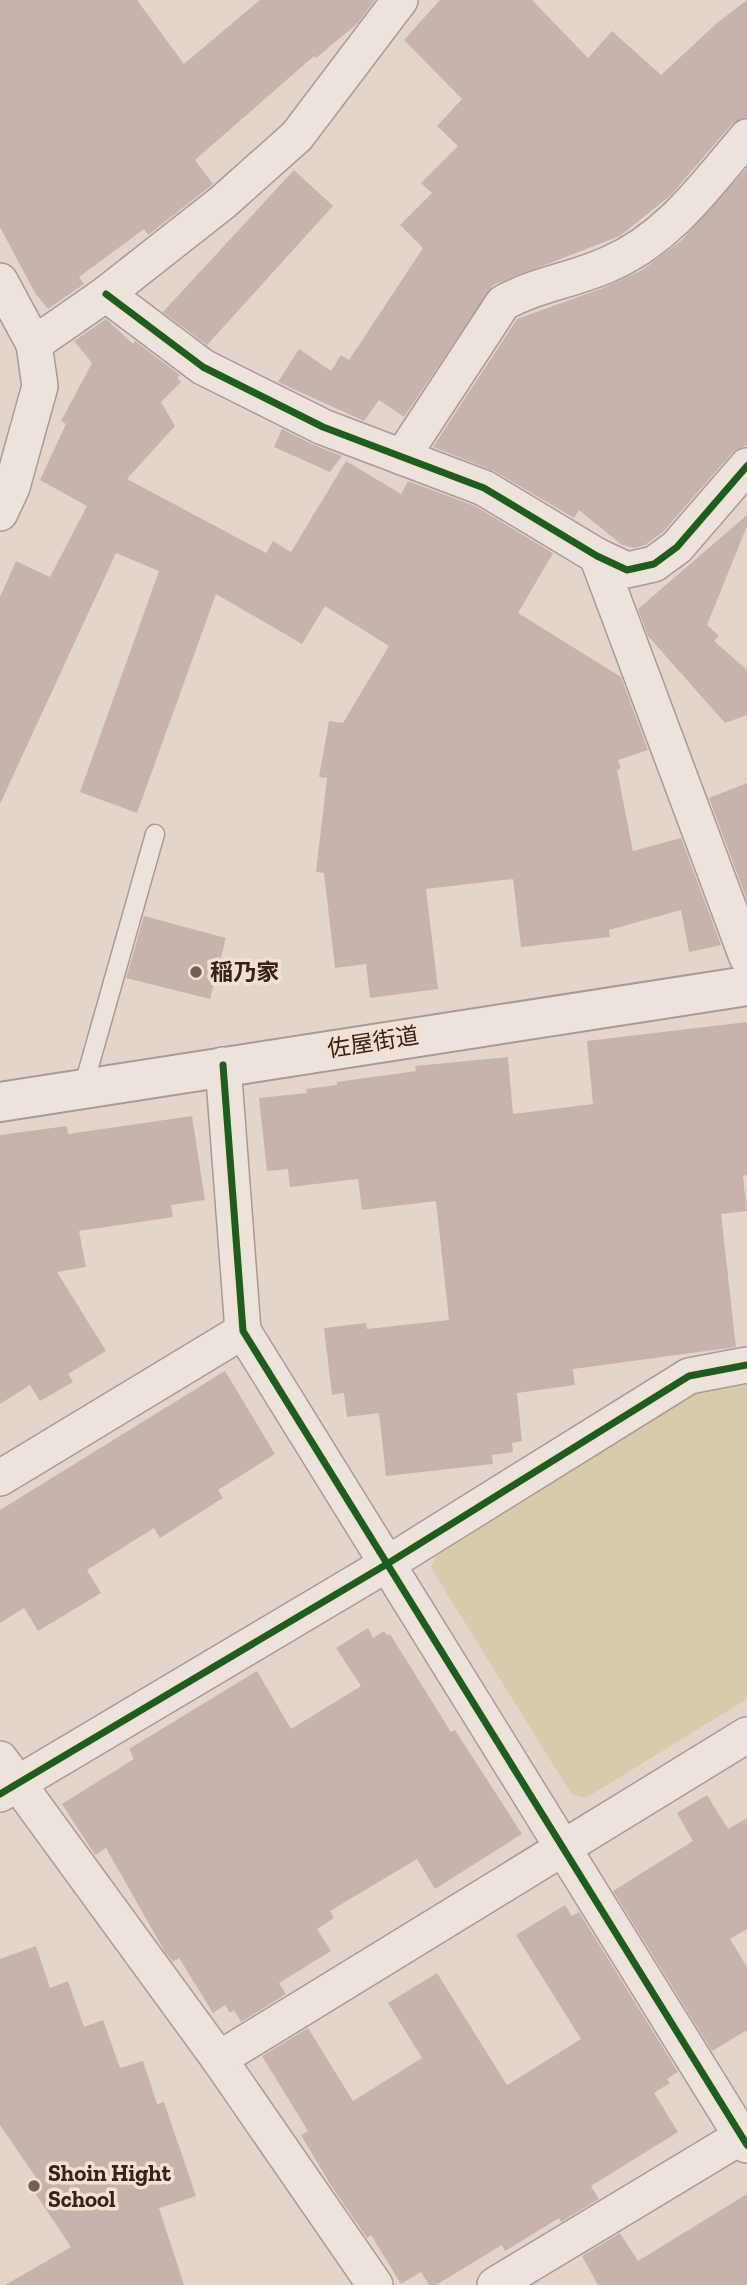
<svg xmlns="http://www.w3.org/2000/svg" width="747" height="2285" font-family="'Zilla Slab','Noto Sans JP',serif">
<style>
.green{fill:#d6ccac}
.building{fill:#c7b3ab}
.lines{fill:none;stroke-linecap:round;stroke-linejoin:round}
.service-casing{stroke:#a89b94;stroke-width:21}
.minor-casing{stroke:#a89b94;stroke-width:38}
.tertiary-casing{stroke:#a89b94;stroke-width:42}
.service{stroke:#ebe3dc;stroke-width:18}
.minor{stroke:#ebe3dc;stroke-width:35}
.tertiary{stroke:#ebe3dc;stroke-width:38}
.cycleway-casing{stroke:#f5e0cf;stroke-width:11}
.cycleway{stroke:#1b5e20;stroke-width:7}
.poi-dot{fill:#736159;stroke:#f5e0cf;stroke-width:2.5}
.labels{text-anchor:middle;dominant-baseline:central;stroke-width:7;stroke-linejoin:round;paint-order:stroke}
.poi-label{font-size:23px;font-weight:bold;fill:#36221c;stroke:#f5e0cf;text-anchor:start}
.street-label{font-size:23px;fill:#36221c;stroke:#f5e0cf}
</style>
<rect width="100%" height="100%" fill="#e4d5ca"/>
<path class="green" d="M 747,1380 L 747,1699 L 586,1798 L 572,1795 L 431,1568 L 435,1557 L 684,1400 L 714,1385 Z"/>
<g class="building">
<path d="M 0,0 L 137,0 L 184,64 L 260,0 L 375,0 L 358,23 L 316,58 L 314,56 L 195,160 L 213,184 L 148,235 L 144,229 L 79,277 L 84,284 L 48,309 L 35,293 L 0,227 Z"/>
<path d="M 440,0 L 532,0 L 588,58 L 612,31 L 661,75 L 717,23 L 747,0 L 747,117 L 732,124 L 671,195 L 620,236 L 493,285 L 404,417 L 379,400 L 364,421 L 278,382 L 299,349 L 331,371 L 341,355 L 349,360 L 423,248 L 400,225 L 432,193 L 421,183 L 458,146 L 437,126 L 462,99 L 404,40 Z"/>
<path d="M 747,168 L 747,445 L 732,453 L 663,532 L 645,545 L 634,548 L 622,545 L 579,510 L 574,518 L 494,471 L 433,447 L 517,319 L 603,288 L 642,270 L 682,240 Z"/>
<path d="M 294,170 L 333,206 L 207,345 L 163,312 Z"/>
<path d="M 106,319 L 133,344 L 135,341 L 180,375 L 177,378 L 181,382 L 161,402 L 175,426 L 127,479 L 266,553 L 273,541 L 291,552 L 346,461 L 401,494 L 408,481 L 475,506 L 553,553 L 518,613 L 621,677 L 648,750 L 618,760 L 621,768 L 617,770 L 633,851 L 681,838 L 721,945 L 689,952 L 681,910 L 609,930 L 610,937 L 521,947 L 513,879 L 426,889 L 438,989 L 370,998 L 366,964 L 335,968 L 324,873 L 316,872 L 327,778 L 319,777 L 329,721 L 343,723 L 389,646 L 325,606 L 302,644 L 216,594 L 137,813 L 80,792 L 159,571 L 116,553 L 0,804 L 0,597 L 16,561 L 50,577 L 87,506 L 40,480 L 66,424 L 61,421 L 92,363 L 74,341 Z"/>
<path d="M 282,429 L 314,445 L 342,456 L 330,472 L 274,447 Z"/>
<path d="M 747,515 L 747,526 L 707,625 L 719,636 L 714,641 L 747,670 L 747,715 L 725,723 L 648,636 L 638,609 Z"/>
<path d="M 747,783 L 747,900 L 709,798 Z"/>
<path d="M 144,916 L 226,938 L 210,999 L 126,978 Z"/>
<path d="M 747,1022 L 747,1175 L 743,1176 L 747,1211 L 721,1214 L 736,1347 L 573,1369 L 575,1385 L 517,1393 L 522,1441 L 512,1443 L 513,1452 L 492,1455 L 493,1464 L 386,1476 L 379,1413 L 347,1417 L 344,1393 L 332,1395 L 324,1328 L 366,1323 L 367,1329 L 449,1320 L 436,1201 L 362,1210 L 358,1179 L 290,1187 L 288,1169 L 267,1171 L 259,1098 L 307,1093 L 306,1089 L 337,1085 L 337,1082 L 416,1071 L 415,1066 L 508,1057 L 513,1114 L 593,1104 L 587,1041 Z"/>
<path d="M 192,1116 L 205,1200 L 171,1205 L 173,1217 L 79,1231 L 86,1267 L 57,1272 L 106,1351 L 68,1374 L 73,1382 L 40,1401 L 30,1385 L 0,1404 L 0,1135 L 67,1126 L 68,1134 Z"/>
<path d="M 225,1371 L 275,1454 L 218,1490 L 223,1498 L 160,1538 L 154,1528 L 87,1570 L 101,1593 L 38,1631 L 24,1608 L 0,1623 L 0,1510 Z"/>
<path d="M 368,1628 L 373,1638 L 384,1631 L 388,1636 L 390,1634 L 451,1732 L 455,1730 L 522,1834 L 435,1889 L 417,1859 L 330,1911 L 334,1918 L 317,1929 L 331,1951 L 279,1983 L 286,1994 L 241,2022 L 234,2010 L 230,2013 L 225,2005 L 213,2013 L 179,1958 L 173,1962 L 165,1952 L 106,1848 L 95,1855 L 62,1804 L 134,1759 L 129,1749 L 257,1671 L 291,1729 L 361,1686 L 336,1648 Z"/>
<path d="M 707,1795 L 728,1829 L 747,1818 L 747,1929 L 730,1939 L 747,1967 L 747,2030 L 712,2051 L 613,1891 L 693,1841 L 677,1813 Z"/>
<path d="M 565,1905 L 572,1916 L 579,1912 L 678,2072 L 667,2079 L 670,2083 L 654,2093 L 678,2132 L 591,2186 L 599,2199 L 561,2222 L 559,2218 L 505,2251 L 502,2245 L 436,2285 L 429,2285 L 421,2272 L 401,2284 L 371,2235 L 367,2238 L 330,2184 L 301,2135 L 308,2131 L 262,2056 L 308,2028 L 353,2101 L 422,2058 L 388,2003 L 437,1973 L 507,2085 L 581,2039 L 516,1935 Z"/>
<path d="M 36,1946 L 50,1988 L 68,1981 L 84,2027 L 103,2020 L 120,2068 L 143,2061 L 157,2104 L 164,2102 L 196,2196 L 159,2208 L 184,2285 L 5,2285 L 71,2247 L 31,2187 L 39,2182 L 0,2125 L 0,1959 Z"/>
<path d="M 747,2194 L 747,2285 L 598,2285 L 582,2256 L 620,2233 L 638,2261 Z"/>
</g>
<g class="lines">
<g class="service-casing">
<path id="service" d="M 83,1088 L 155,834"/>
</g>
<g class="minor-casing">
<g id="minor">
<path d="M 0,281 L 34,344"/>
<path d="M 106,294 L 203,367 L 323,427 L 484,488 L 597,556 L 627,570 L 654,564 L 677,547 L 747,466"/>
<path d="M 402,457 L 503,303 C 537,284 574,280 609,264 C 669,238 706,185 747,137"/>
<path d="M 0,513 L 12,487 L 40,386 L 34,344 L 106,294 L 223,202 L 297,136 L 400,0"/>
<path d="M 597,556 L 747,957"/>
<path d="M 223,1065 L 243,1331 L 747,2145"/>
<path d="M 0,1478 L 243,1331"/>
<path d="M 0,1759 L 219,2059 L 375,2285"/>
<path d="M 0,1794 L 387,1564 L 689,1376 L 747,1365"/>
<path d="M 219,2059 L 747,1735"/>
<path d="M 495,2285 L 747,2133"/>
</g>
</g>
<g class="tertiary-casing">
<path id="tertiary" d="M 0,1102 L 747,986"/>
</g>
<use href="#service" class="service"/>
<use href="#minor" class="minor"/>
<use href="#tertiary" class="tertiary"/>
<g class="cycleway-casing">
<g id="cycleway">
<path d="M 106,294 L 203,367 L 323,427 L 484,488 L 597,556 L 627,570 L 654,564 L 677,547 L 747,466"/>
<path d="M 223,1065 L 243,1331 L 747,2145"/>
<path d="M 0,1794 L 387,1564 L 689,1376 L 747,1365"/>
</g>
</g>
<use href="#cycleway" class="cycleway"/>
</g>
<g class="poi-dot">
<circle cx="196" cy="972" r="7"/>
<circle cx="34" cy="2186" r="7"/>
</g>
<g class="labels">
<g class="poi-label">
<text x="210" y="972">稲乃家</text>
<text x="48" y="2173">Shoin Hight<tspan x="48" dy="26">School</tspan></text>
</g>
<g class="street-label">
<text transform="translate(373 1042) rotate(-9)">佐屋街道</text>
</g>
</g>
</svg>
